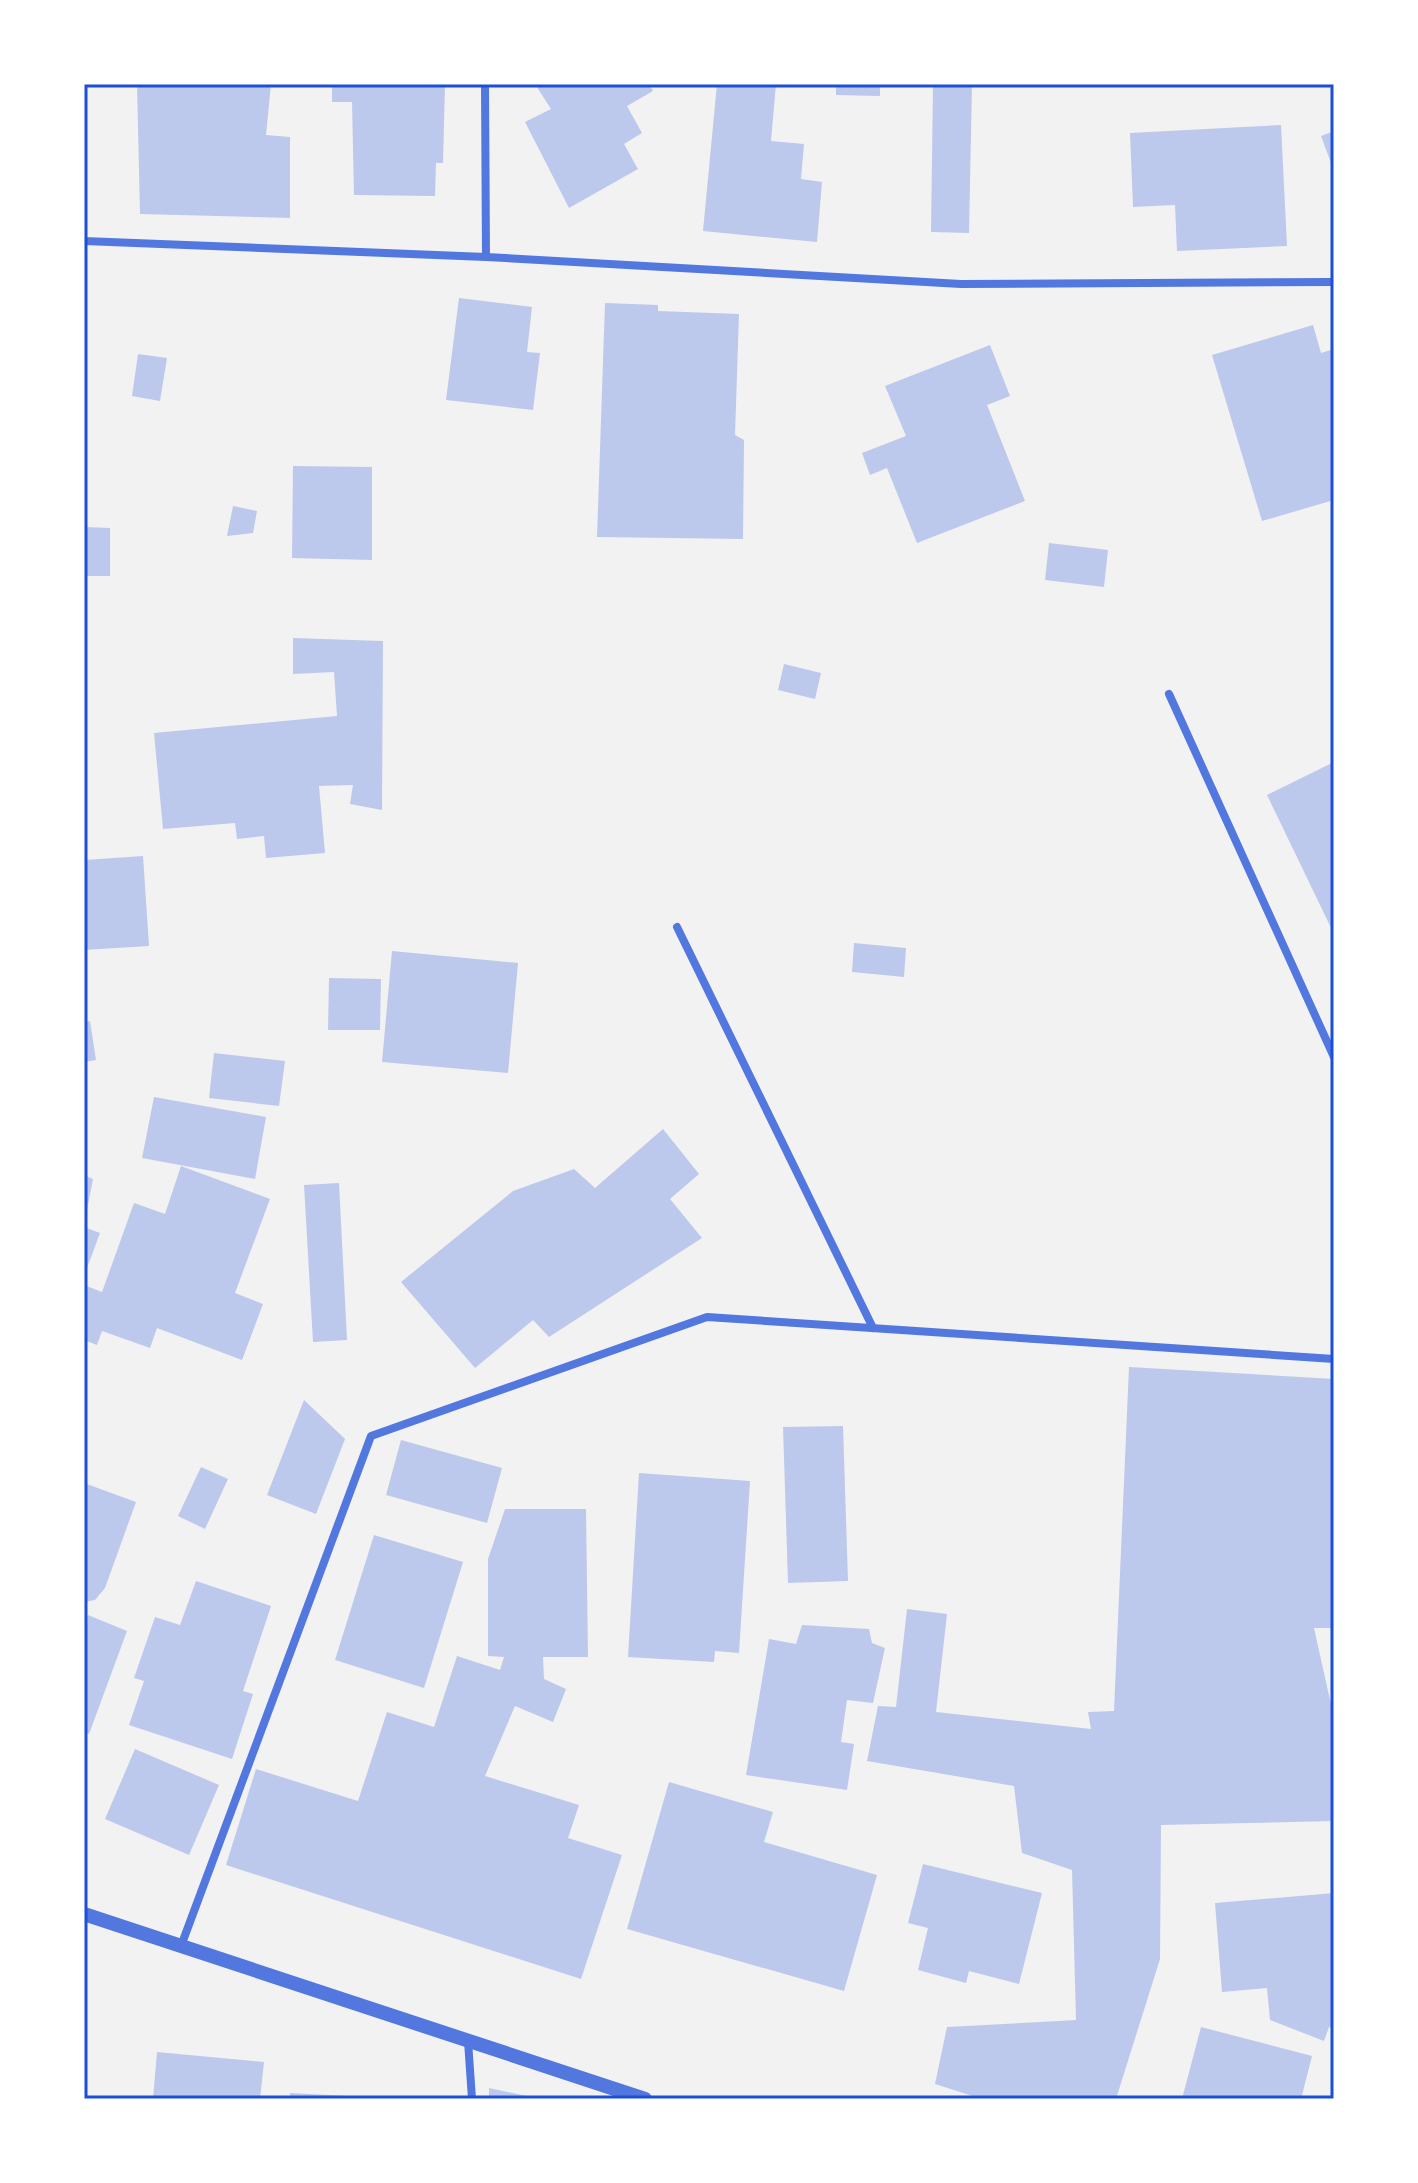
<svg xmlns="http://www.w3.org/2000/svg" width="1418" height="2183" font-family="'Roboto Serif',serif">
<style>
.building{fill:#bdc9ec}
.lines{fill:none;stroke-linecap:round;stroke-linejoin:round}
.minor{stroke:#5277de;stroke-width:8}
.tertiary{stroke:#5277de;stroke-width:14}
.neatline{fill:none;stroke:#1d4ed8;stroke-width:3}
</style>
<rect width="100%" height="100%" fill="#f2f2f2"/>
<g class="building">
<path d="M 137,84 L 271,84 L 266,135 L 290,137 L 290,218 L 140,214 Z"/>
<path d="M 332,84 L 445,84 L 443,163 L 436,163 L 435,196 L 354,195 L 352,102 L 332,102 Z"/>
<path d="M 535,84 L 649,84 L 653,91 L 627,106 L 642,133 L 624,144 L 638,169 L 569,208 L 525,122 L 551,109 Z"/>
<path d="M 717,84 L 776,84 L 771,141 L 804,144 L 801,179 L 822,182 L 817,242 L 703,231 Z"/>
<path d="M 836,84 L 880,84 L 880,96 L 836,95 Z"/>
<path d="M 933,84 L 972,84 L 969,233 L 931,232 Z"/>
<path d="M 1281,125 L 1287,246 L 1177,251 L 1175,205 L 1133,207 L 1130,133 Z"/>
<path d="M 1334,131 L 1334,171 L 1321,136 Z"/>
<path d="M 459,298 L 532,307 L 527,352 L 540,353 L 533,410 L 446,400 Z"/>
<path d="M 605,303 L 658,305 L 658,311 L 739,314 L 735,435 L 744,440 L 743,539 L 597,537 Z"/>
<path d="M 1313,325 L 1321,353 L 1334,349 L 1334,500 L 1262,521 L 1212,355 Z"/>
<path d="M 990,345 L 1010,396 L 987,405 L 1025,501 L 917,543 L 887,468 L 870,475 L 862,453 L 906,436 L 885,386 Z"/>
<path d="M 138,354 L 167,358 L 160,401 L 132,396 Z"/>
<path d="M 293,466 L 372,467 L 372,560 L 292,558 Z"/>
<path d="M 233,506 L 257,511 L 253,533 L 227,536 Z"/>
<path d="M 84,527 L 110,528 L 110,576 L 84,576 Z"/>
<path d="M 1049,543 L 1108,550 L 1104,587 L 1045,580 Z"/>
<path d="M 293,638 L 383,641 L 382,810 L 350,804 L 353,785 L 319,786 L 325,853 L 266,858 L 264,836 L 237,839 L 235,823 L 163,829 L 154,733 L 337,716 L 334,672 L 293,674 Z"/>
<path d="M 784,664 L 821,673 L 815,699 L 778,690 Z"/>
<path d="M 1334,762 L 1334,934 L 1267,795 Z"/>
<path d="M 143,856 L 149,946 L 84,950 L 84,860 Z"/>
<path d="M 854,943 L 906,948 L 904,977 L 852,972 Z"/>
<path d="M 392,951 L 518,963 L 508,1073 L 382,1062 Z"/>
<path d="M 329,978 L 381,979 L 380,1030 L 328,1030 Z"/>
<path d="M 90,1021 L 96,1060 L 84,1062 L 84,1022 Z"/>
<path d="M 214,1053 L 285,1061 L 279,1106 L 209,1098 Z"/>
<path d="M 154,1097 L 266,1117 L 255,1179 L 142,1158 Z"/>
<path d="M 663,1129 L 699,1174 L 670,1199 L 702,1238 L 549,1337 L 533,1320 L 475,1368 L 401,1282 L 513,1191 L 574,1169 L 595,1188 Z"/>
<path d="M 181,1166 L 270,1199 L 235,1293 L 263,1304 L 242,1360 L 157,1328 L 150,1348 L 102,1331 L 97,1345 L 84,1340 L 84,1285 L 102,1292 L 134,1203 L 165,1214 Z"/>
<path d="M 84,1175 L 93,1179 L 87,1210 L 84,1209 Z"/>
<path d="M 339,1183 L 347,1340 L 313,1342 L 304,1185 Z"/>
<path d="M 84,1227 L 100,1233 L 84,1276 Z"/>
<path d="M 1129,1367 L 1334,1379 L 1334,1628 L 1314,1628 L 1334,1718 L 1334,1821 L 1161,1825 L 1160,1959 L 1116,2099 L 982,2099 L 935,2084 L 947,2027 L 1076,2020 L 1072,1870 L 1022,1853 L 1014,1786 L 867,1761 L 878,1706 L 896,1707 L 907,1609 L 947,1614 L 936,1712 L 1091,1729 L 1088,1712 L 1114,1711 Z"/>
<path d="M 304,1400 L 345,1439 L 316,1514 L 267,1495 Z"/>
<path d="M 843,1426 L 848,1581 L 788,1583 L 783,1427 Z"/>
<path d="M 401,1440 L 502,1468 L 487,1523 L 386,1495 Z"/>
<path d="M 201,1467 L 228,1479 L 205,1529 L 178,1516 Z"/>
<path d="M 639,1473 L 750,1481 L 739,1653 L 715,1651 L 714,1662 L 628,1657 Z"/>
<path d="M 84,1483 L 136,1502 L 105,1588 L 95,1600 L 84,1602 Z"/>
<path d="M 505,1509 L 586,1509 L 588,1657 L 543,1657 L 544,1679 L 566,1689 L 553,1722 L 515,1706 L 485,1776 L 579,1805 L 568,1838 L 622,1855 L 581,1979 L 226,1865 L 256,1769 L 358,1801 L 387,1712 L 434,1727 L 457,1656 L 500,1670 L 504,1657 L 488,1656 L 488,1559 Z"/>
<path d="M 374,1535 L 463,1562 L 424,1688 L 335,1660 Z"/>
<path d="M 196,1581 L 271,1606 L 243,1691 L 253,1694 L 232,1759 L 129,1725 L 144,1681 L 134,1678 L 155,1617 L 180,1625 Z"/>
<path d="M 88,1615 L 127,1631 L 89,1734 L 84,1732 L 84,1626 Z"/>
<path d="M 802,1625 L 869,1629 L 872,1643 L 885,1648 L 873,1703 L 847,1700 L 841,1742 L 854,1744 L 847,1790 L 746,1775 L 769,1639 L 796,1644 Z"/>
<path d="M 135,1749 L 219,1785 L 189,1855 L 105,1819 Z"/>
<path d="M 669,1782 L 773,1812 L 764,1842 L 877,1875 L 844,1991 L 627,1929 Z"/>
<path d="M 923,1864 L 1042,1893 L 1019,1984 L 969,1971 L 966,1983 L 918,1970 L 928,1928 L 908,1923 Z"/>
<path d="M 1334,1893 L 1334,2029 L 1329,2027 L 1324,2041 L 1270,2020 L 1267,1988 L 1222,1992 L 1215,1903 Z"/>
<path d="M 1201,2027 L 1312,2056 L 1301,2099 L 1182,2099 Z"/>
<path d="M 157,2052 L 264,2062 L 260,2099 L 153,2099 Z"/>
<path d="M 489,2088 L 536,2098 L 535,2099 L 489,2099 Z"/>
<path d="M 290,2093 L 348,2096 L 348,2099 L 290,2099 Z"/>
</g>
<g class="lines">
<g class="minor">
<path d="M 485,84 L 486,257 L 961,284 L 1334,282"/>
<path d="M 84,241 L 486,257"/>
<path d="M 1169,694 L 1334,1057"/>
<path d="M 677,927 L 873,1328"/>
<path d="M 181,1946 L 371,1436 L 707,1317 L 1334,1359"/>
<path d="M 468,2041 L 472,2099"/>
</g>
<path class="tertiary" d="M 84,1914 L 645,2099"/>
</g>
<rect width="1418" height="2183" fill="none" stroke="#ffffff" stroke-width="172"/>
<rect x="86" y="86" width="1246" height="2011" class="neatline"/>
</svg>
